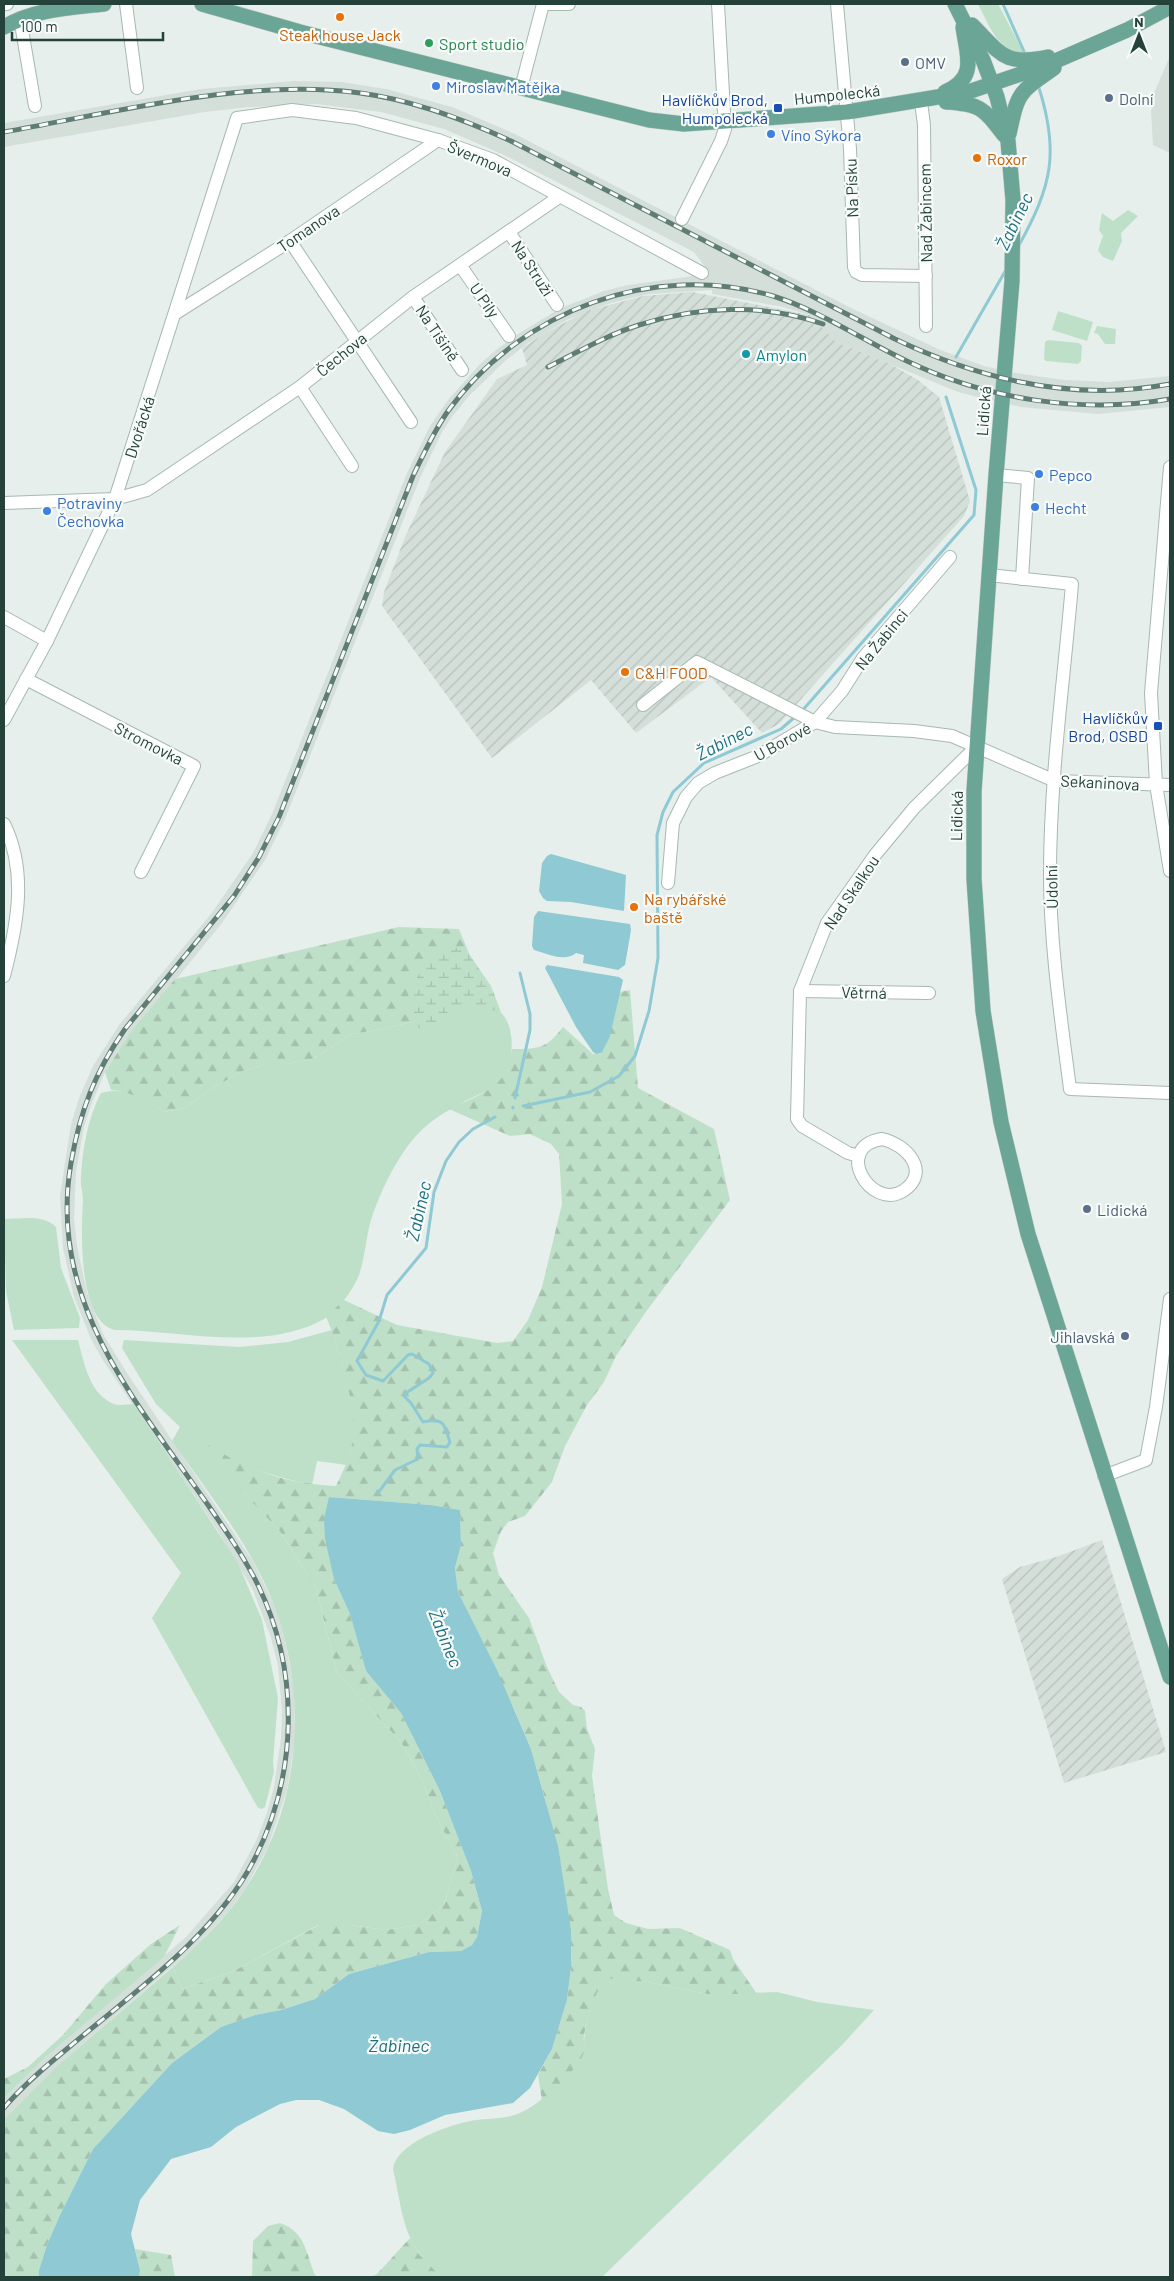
<svg xmlns="http://www.w3.org/2000/svg" width="1174" height="2281" font-family="Barlow,sans-serif">
<style>
.built{fill:#d4dfda}
.industrial{fill:url(#industrial-furrows)}
.green{fill:#bfe0c8}
.forest{fill:url(#forest-firs)}
.wetland{fill:url(#wetland-marsh)}
.water{fill:#8ec9d4}
.lines{fill:none;stroke-linecap:round;stroke-linejoin:round}
.stream{stroke:#8ec9d4;stroke-width:3}
.minor-casing{stroke:#a8b8b2;stroke-width:14}
.major-casing{stroke:#c2cac8;stroke-width:16}
.minor{stroke:#fff;stroke-width:12}
.major{stroke:#6aa596;stroke-width:15}
.rail-casing{stroke:#5f7d75;stroke-width:5}
.rail{stroke:#f7fbf9;stroke-width:3;stroke-dasharray:9;stroke-linecap:butt}
.food-dot{fill:#e8710a;stroke:#f7fbf9;stroke-width:2}
.leisure-dot{fill:#2e9e5b;stroke:#f7fbf9;stroke-width:2}
.service-dot{fill:#5c6f8a;stroke:#f7fbf9;stroke-width:2}
.shop-dot{fill:#3f7fe0;stroke:#f7fbf9;stroke-width:2}
.transit-dot{fill:#1a4fb4;stroke:#f7fbf9;stroke-width:2}
.culture-dot{fill:#0f9aa8;stroke:#f7fbf9;stroke-width:2}
.labels{text-anchor:middle;dominant-baseline:central;stroke-width:4.5;stroke-linejoin:round;paint-order:stroke}
.food-label{font-size:16px;fill:#c56008;stroke:#f7fbf9;text-anchor:start}
.leisure-label{font-size:16px;fill:#27864d;stroke:#f7fbf9;text-anchor:start}
.service-label{font-size:16px;fill:#4e5e75;stroke:#f7fbf9;text-anchor:start}
.shop-label{font-size:16px;fill:#366cbe;stroke:#f7fbf9;text-anchor:start}
.street-label{font-size:16px;fill:#24423a;stroke:#f7fbf9}
.transit-label{font-size:16px;fill:#164399;stroke:#f7fbf9;text-anchor:end}
.culture-label{font-size:16px;fill:#0d838f;stroke:#f7fbf9;text-anchor:start}
.water-label{font-size:18px;font-style:italic;fill:#1c6f80;stroke:#f7fbf9}
</style>
<defs>
<pattern id="industrial-furrows" width="10" height="10" patternUnits="userSpaceOnUse" patternTransform="scale(1.25)"><rect width="10" height="10" fill="#d4dfda"/><path d="M-1 1l2-2M0 10L10 0M9 11l2-2" fill="none" stroke="#b6c1bc"/></pattern>
<pattern id="forest-firs" width="22" height="20" patternUnits="userSpaceOnUse" patternTransform="scale(1.25)"><rect width="22" height="20" fill="#bfe0c8"/><path d="M5 1l3.5 6h-7zM16 11l3.5 6h-7z" fill="#a4c1ad"/></pattern>
<pattern id="wetland-marsh" width="20" height="14" patternUnits="userSpaceOnUse" patternTransform="scale(1.25)"><rect width="20" height="14" fill="#bfe0c8"/><path d="M1 5h8M5 5V1M11 12h8M15 12V8" fill="none" stroke="#a4c1ad"/></pattern>
</defs>
<rect width="100%" height="100%" fill="#e6efeb"/>
<g class="built">
<path d="M 1170,56 L 1170,153 L 1153,145 L 1151,111 L 1155,102 L 1151,100 Z"/>
<path d="M 293,81 L 341,82 L 386,89 L 452,107 L 515,134 L 847,306 L 938,349 L 984,366 L 1010,372 L 1064,380 L 1109,382 L 1170,376 L 1170,407 L 1098,414 L 1021,407 L 985,399 L 958,392 L 836,342 L 810,315 L 783,307 L 712,294 L 712,290 L 650,294 L 631,298 L 608,304 L 567,320 L 528,343 L 505,361 L 469,396 L 452,417 L 442,432 L 420,478 L 285,819 L 265,860 L 222,923 L 118,1051 L 105,1072 L 92,1103 L 84,1127 L 76,1172 L 74,1218 L 77,1246 L 87,1293 L 103,1334 L 127,1373 L 254,1563 L 276,1609 L 284,1635 L 294,1688 L 295,1739 L 287,1790 L 268,1847 L 245,1889 L 228,1912 L 195,1947 L 57,2066 L 4,2119 L 4,2098 L 48,2055 L 186,1937 L 234,1882 L 256,1841 L 267,1813 L 274,1787 L 281,1738 L 282,1711 L 278,1666 L 271,1638 L 253,1590 L 218,1531 L 102,1359 L 91,1339 L 74,1297 L 63,1248 L 60,1196 L 71,1124 L 79,1098 L 93,1066 L 119,1025 L 211,914 L 253,853 L 272,814 L 407,473 L 430,426 L 448,400 L 480,364 L 496,350 L 521,332 L 561,308 L 604,291 L 628,285 L 686,277 L 709,272 L 694,252 L 504,155 L 444,129 L 381,112 L 316,104 L 249,107 L 205,112 L 4,147 L 4,123 L 201,89 Z"/>
</g>
<g class="industrial">
<path d="M 692,292 L 810,315 L 836,342 L 890,364 L 918,380 L 939,397 L 970,501 L 964,516 L 779,724 L 762,733 L 711,677 L 636,733 L 591,680 L 492,758 L 382,606 L 384,592 L 405,537 L 445,452 L 497,379 L 527,365 L 522,348 L 545,333 L 587,311 L 643,296 Z"/>
<path d="M 1102,1540 L 1166,1752 L 1064,1783 L 1002,1579 L 1020,1567 L 1056,1557 Z"/>
</g>
<g class="green">
<path d="M 978,4 L 998,4 L 1026,57 C 996,48 991,29 978,4 Z"/>
<path d="M 1128,210 L 1138,216 L 1121,233 L 1122,241 L 1113,261 L 1103,257 L 1098,250 L 1103,236 L 1099,230 L 1102,213 L 1113,221 Z"/>
<path d="M 1058,311 L 1093,322 L 1087,341 L 1052,330 Z"/>
<path d="M 1097,326 L 1116,329 L 1115,344 L 1105,344 L 1098,334 L 1094,333 Z"/>
<path d="M 1048,340 L 1079,343 L 1082,346 L 1081,361 L 1078,364 L 1046,361 L 1044,359 L 1045,342 Z"/>
<path d="M 460,1003 C 471,1005 487,1004 497,1010 C 518,1021 515,1071 498,1084 C 489,1091 477,1095 467,1100 C 432,1119 417,1129 396,1164 C 386,1181 377,1201 371,1220 C 366,1237 365,1258 359,1275 C 353,1290 338,1311 324,1319 C 263,1353 181,1330 115,1330 C 78,1322 81,1231 83,1201 C 83,1193 80,1186 81,1178 C 82,1151 88,1117 101,1093 C 123,1086 146,1098 164,1112 L 185,1108 L 211,1089 L 241,1072 L 266,1064 L 287,1064 L 313,1059 L 352,1034 L 377,1030 L 412,1022 Z"/>
<path d="M 4,1219 C 20,1219 44,1214 56,1227 L 61,1268 L 80,1318 L 79,1328 L 14,1330 L 6,1291 Z"/>
<path d="M 332,1330 L 354,1407 L 354,1436 L 347,1465 L 317,1461 L 312,1485 C 281,1478 250,1470 221,1455 C 208,1447 195,1437 183,1429 L 279,1530 L 316,1588 L 337,1673 L 401,1742 L 422,1780 L 435,1814 L 458,1858 L 444,1905 L 418,1925 L 386,1930 L 349,1925 L 318,1925 L 234,1971 L 182,1989 L 173,1967 C 199,1943 226,1919 245,1889 C 305,1800 310,1680 265,1584 C 241,1533 204,1487 172,1441 L 180,1427 L 156,1404 L 122,1348 L 124,1340 L 239,1347 L 288,1342 Z"/>
<path d="M 12,1340 L 78,1340 C 84,1362 89,1394 114,1404 C 119,1406 128,1404 134,1404 L 238,1563 L 262,1620 L 278,1698 L 273,1762 L 274,1772 L 265,1807 L 262,1809 L 258,1808 L 152,1618 L 181,1573 Z"/>
<path d="M 604,1977 L 647,1982 L 708,1994 L 777,1992 L 817,2002 L 874,2010 L 841,2046 L 602,2277 L 441,2277 C 401,2241 404,2217 393,2169 C 396,2144 444,2127 466,2122 C 485,2117 504,2121 522,2112 C 549,2099 566,2074 584,2051 C 583,2026 592,2000 604,1977 Z"/>
</g>
<g class="forest">
<path d="M 399,927 L 459,929 L 490,1005 L 475,1001 L 412,1022 L 377,1030 L 352,1034 L 313,1059 L 287,1064 L 266,1064 L 241,1072 L 211,1089 L 185,1108 L 164,1112 C 148,1100 131,1092 111,1090 L 105,1072 L 130,1033 L 175,979 Z"/>
<path d="M 630,990 L 638,1088 L 714,1129 L 730,1200 L 645,1313 L 616,1356 L 604,1382 L 587,1405 L 565,1446 L 552,1482 L 525,1516 L 508,1522 L 501,1531 L 493,1553 L 499,1575 L 529,1618 L 547,1667 L 559,1692 L 573,1705 L 581,1707 L 585,1711 L 587,1729 L 595,1749 L 592,1776 L 608,1889 L 614,1915 L 626,1923 L 648,1929 L 680,1928 L 730,1950 L 733,1959 L 757,1994 L 708,1994 L 647,1982 L 604,1978 C 595,1995 587,2016 584,2036 C 583,2041 585,2046 584,2051 C 582,2065 553,2090 542,2101 L 538,2075 L 552,2049 L 567,2000 L 571,1967 L 571,1930 L 546,1802 L 531,1749 L 515,1711 L 458,1592 L 455,1568 L 461,1545 L 460,1510 L 431,1505 L 329,1497 L 334,1579 L 350,1614 L 366,1671 L 401,1713 L 440,1791 L 471,1871 L 482,1911 L 477,1937 L 472,1945 L 461,1951 L 429,1952 L 349,1974 L 315,1999 L 281,2010 L 255,2015 L 221,2027 L 172,2063 L 93,2149 L 60,2215 L 47,2245 L 39,2270 L 39,2277 L 4,2277 L 4,2119 L 57,2066 L 173,1967 L 182,1989 L 234,1971 L 319,1925 L 349,1925 L 386,1930 L 418,1925 L 444,1905 L 458,1858 L 435,1814 L 422,1780 L 401,1742 L 337,1673 L 316,1588 L 279,1530 L 180,1427 C 232,1462 272,1483 336,1486 C 360,1438 357,1419 343,1369 C 338,1352 334,1334 326,1317 L 344,1300 L 397,1325 L 497,1343 L 513,1341 L 528,1320 L 542,1287 L 562,1204 L 559,1154 L 551,1144 L 530,1134 L 510,1136 L 449,1109 C 482,1093 507,1089 512,1049 C 539,1049 546,1049 563,1027 L 593,1054 L 601,1054 L 604,1050 L 620,992 Z"/>
<path d="M 180,1925 L 164,1957 L 48,2055 L 4,2098 L 4,2079 L 28,2067 L 63,2035 L 106,1984 L 151,1944 Z"/>
<path d="M 280,2223 C 305,2231 306,2253 315,2275 L 318,2277 L 252,2277 L 253,2241 L 268,2226 Z"/>
<path d="M 410,2238 L 419,2254 L 441,2277 L 371,2277 L 377,2274 Z"/>
<path d="M 135,2249 L 171,2255 L 175,2277 L 139,2277 L 140,2270 Z"/>
</g>
<path class="wetland" d="M 441,948 L 465,948 L 491,986 L 501,1012 C 482,1009 462,1002 445,1014 C 433,1022 436,1025 419,1029 L 408,993 L 425,964 Z"/>
<g class="water">
<path d="M 551,854 L 626,875 L 624,911 L 571,902 L 547,901 L 543,898 L 539,891 L 542,863 L 547,856 Z"/>
<path d="M 538,911 L 630,924 L 631,930 L 625,965 L 618,970 L 583,963 L 584,955 L 576,953 C 565,963 546,953 534,950 L 532,946 L 534,917 Z"/>
<path d="M 547,965 L 619,977 L 623,980 L 610,1036 L 602,1053 L 596,1054 L 593,1052 L 576,1027 L 545,968 Z"/>
<path d="M 329,1497 L 431,1505 L 460,1510 L 461,1545 L 455,1568 L 458,1592 L 497,1670 L 531,1749 L 558,1846 L 571,1930 L 571,1967 L 567,2000 L 552,2049 L 530,2088 L 513,2103 L 445,2115 L 410,2130 L 394,2134 L 378,2131 L 344,2109 L 319,2100 L 296,2100 L 280,2104 L 236,2127 L 211,2147 L 171,2159 L 140,2200 L 131,2234 L 140,2270 L 139,2277 L 39,2277 L 39,2270 L 47,2245 L 60,2215 L 93,2149 L 172,2063 L 221,2027 L 255,2015 L 281,2010 L 315,1999 L 349,1974 L 429,1952 L 461,1951 L 472,1945 L 477,1937 L 482,1911 L 471,1871 L 440,1791 L 401,1713 L 366,1671 L 350,1614 L 334,1579 L 325,1539 L 324,1519 Z"/>
</g>
<g class="lines">
<g class="stream">
<path d="M 1003,4 L 1026,56"/>
<path d="M 1018,247 C 1052,186 1060,152 1038,85"/>
<path d="M 956,357 L 1007,268"/>
<path d="M 801,712 L 974,515 L 976,490 L 946,397"/>
<path d="M 515,1098 L 530,1030 L 530,1014 L 520,973"/>
<path d="M 523,1106 L 590,1092 L 619,1076 L 635,1056 L 649,1011 L 658,958 L 657,835 L 663,812 L 673,792 L 704,763 L 781,729 L 796,716"/>
<path d="M 513,1108 L 513,1107"/>
<path d="M 378,1493 L 395,1470 L 418,1459 L 417,1449 L 420,1445 L 447,1447 L 450,1442 C 444,1423 444,1418 423,1422 L 411,1403 L 404,1396 L 406,1393 L 429,1378 L 433,1373 L 429,1364 L 412,1354 L 408,1355 L 383,1381 L 366,1375 L 357,1361 L 379,1321 L 387,1295 L 426,1248 L 434,1192 L 446,1161 L 459,1142 L 473,1129 L 495,1117"/>
</g>
<g class="minor-casing">
<g id="minor">
<path d="M 4,4 L 7,4"/>
<path d="M 126,4 L 137,88"/>
<path d="M 548,4 L 569,4"/>
<path d="M 837,4 L 850,149 L 854,267 L 856,272 L 862,275 L 926,276"/>
<path d="M 20,18 L 35,106"/>
<path d="M 521,88 L 543,4"/>
<path d="M 921,102 L 924,125 L 926,326"/>
<path d="M 682,219 L 721,141 L 725,129 L 718,4"/>
<path d="M 509,232 L 557,305"/>
<path d="M 290,241 L 411,422"/>
<path d="M 460,265 L 509,336"/>
<path d="M 413,297 L 462,370"/>
<path d="M 176,313 L 290,241 L 438,140"/>
<path d="M 300,387 L 352,466"/>
<path d="M 1170,467 L 1151,693 L 1156,784 L 1170,871"/>
<path d="M 996,475 L 1028,478 L 1022,579"/>
<path d="M 4,503 L 115,499 L 147,490 L 300,387 L 413,297 L 559,197"/>
<path d="M 989,575 L 1072,584 C 1064,680 1050,777 1050,874 C 1050,946 1061,1018 1070,1089 L 1170,1093"/>
<path d="M 4,617 L 47,641"/>
<path d="M 26,679 L 194,766 L 141,872"/>
<path d="M 643,705 L 697,662 L 815,722 L 835,727 L 914,731 L 952,736 L 1055,781 L 1170,785"/>
<path d="M 4,720 L 47,641 L 115,499 L 237,118 L 292,110 L 356,118 L 438,140 L 493,160 L 702,273"/>
<path d="M 4,824 C 28,872 17,926 4,976"/>
<path d="M 668,883 L 673,823 L 686,797 L 698,783 L 715,773 L 758,756 L 815,722 L 842,691 L 863,658 L 950,557"/>
<path d="M 800,991 L 929,993"/>
<path d="M 882,1139 C 906,1144 932,1172 903,1191 C 871,1211 832,1147 882,1139 Z"/>
<path d="M 859,1156 L 848,1153 L 802,1126 L 797,1119 L 800,991 L 827,923 L 875,855 L 914,808 L 976,747"/>
<path d="M 1104,1476 L 1146,1460 L 1156,1407 L 1170,1299"/>
</g>
</g>
<g class="major-casing">
<g id="major">
<path d="M 202,4 L 300,32 L 649,120 L 684,124 L 847,112 L 968,92 L 1044,66 L 1127,30 L 1170,7"/>
<path d="M 955,4 L 983,60 L 997,97 L 1008,141 L 1013,200 L 1012,281 L 996,475 L 974,791 L 974,879 L 983,1011 L 1001,1122 L 1028,1234 L 1170,1677"/>
<path d="M 972,25 C 1002,55 1004,66 1048,57"/>
<path d="M 4,27 C 35,9 69,8 104,4"/>
<path d="M 945,92 C 978,78 967,56 963,27"/>
<path d="M 946,102 C 981,104 983,108 1004,135"/>
<path d="M 1009,134 C 1018,92 1018,93 1054,68"/>
</g>
</g>
<use href="#minor" class="minor"/>
<use href="#major" class="major"/>
<g class="rail-casing">
<g id="rail">
<path d="M 4,132 C 117,112 245,78 360,93 C 413,100 463,119 511,141 L 895,339 C 981,380 1075,402 1170,384"/>
<path d="M 548,367 C 578,352 607,335 639,325 C 698,306 764,303 823,324"/>
<path d="M 4,2108 C 22,2086 46,2066 68,2048 C 133,1993 215,1936 254,1860 C 298,1774 300,1672 258,1585 C 244,1557 226,1531 208,1505 C 135,1400 47,1300 71,1163 C 80,1111 95,1072 125,1029 L 234,896 L 259,857 L 279,817 L 413,476 C 424,453 434,431 448,411 C 521,310 653,261 773,296 C 821,311 864,341 909,362 C 989,400 1083,414 1170,399"/>
</g>
</g>
<use href="#rail" class="rail"/>
</g>
<g class="food-dot">
<circle cx="340" cy="17" r="5"/>
<circle cx="977" cy="158" r="5"/>
<circle cx="625" cy="672" r="5"/>
<circle cx="634" cy="907" r="5"/>
</g>
<circle class="leisure-dot" cx="429" cy="43" r="5"/>
<g class="service-dot">
<circle cx="905" cy="62" r="5"/>
<circle cx="1109" cy="98" r="5"/>
<circle cx="1087" cy="1209" r="5"/>
<circle cx="1125" cy="1336" r="5"/>
</g>
<g class="shop-dot">
<circle cx="436" cy="86" r="5"/>
<circle cx="771" cy="134" r="5"/>
<circle cx="1039" cy="474" r="5"/>
<circle cx="1035" cy="507" r="5"/>
<circle cx="47" cy="511" r="5"/>
</g>
<g class="transit-dot">
<rect x="773" y="103" width="10" height="10" rx="2.5"/>
<rect x="1153" y="721" width="10" height="10" rx="2.5"/>
</g>
<circle class="culture-dot" cx="746" cy="354" r="5"/>
<g class="labels">
<g class="food-label">
<text x="340" y="34" text-anchor="middle">Steak house Jack</text>
<text x="987" y="158">Roxor</text>
<text x="635" y="672">C&amp;H FOOD</text>
<text x="644" y="898">Na rybářské<tspan x="644" dy="18">baště</tspan></text>
</g>
<g class="leisure-label">
<text x="439" y="43">Sport studio</text>
</g>
<g class="service-label">
<text x="915" y="62">OMV</text>
<text x="1119" y="98">Dolní</text>
<text x="1097" y="1209">Lidická</text>
<text x="1115" y="1336" text-anchor="end">Jihlavská</text>
</g>
<g class="shop-label">
<text x="446" y="86">Miroslav Matějka</text>
<text x="781" y="134">Víno Sýkora</text>
<text x="1049" y="474">Pepco</text>
<text x="57" y="502">Potraviny<tspan x="57" dy="18">Čechovka</tspan></text>
<text x="1045" y="507">Hecht</text>
</g>
<g class="street-label">
<text transform="translate(837 94) rotate(-6)">Humpolecká</text>
<text transform="translate(480 158) rotate(23)">Švermova</text>
<text transform="translate(851 188) rotate(-92)">Na Písku</text>
<text transform="translate(925 213) rotate(-91)">Nad Žabincem</text>
<text transform="translate(308 228) rotate(-34)">Tomanova</text>
<text transform="translate(533 268) rotate(57)">Na Struži</text>
<text transform="translate(485 300) rotate(55)">U Pily</text>
<text transform="translate(438 333) rotate(56)">Na Tišině</text>
<text transform="translate(341 354) rotate(-39)">Čechova</text>
<text transform="translate(983 411) rotate(-86)">Lidická</text>
<text transform="translate(139 427) rotate(-72)">Dvořácká</text>
<text transform="translate(881 639) rotate(-51)">Na Žabinci</text>
<text transform="translate(782 741) rotate(-29)">U Borové</text>
<text transform="translate(149 743) rotate(27)">Stromovka</text>
<text transform="translate(1100 782) rotate(3)">Sekaninova</text>
<text transform="translate(956 816) rotate(-89)">Lidická</text>
<text transform="translate(1051 887) rotate(-91)">Údolní</text>
<text transform="translate(851 892) rotate(-56)">Nad Skalkou</text>
<text transform="translate(864 992) rotate(1)">Větrná</text>
</g>
<g class="transit-label">
<text x="768" y="99">Havlíčkův Brod,<tspan x="768" dy="18">Humpolecká</tspan></text>
<text x="1148" y="717">Havlíčkův<tspan x="1148" dy="18">Brod, OSBD</tspan></text>
</g>
<g class="culture-label">
<text x="756" y="354">Amylon</text>
</g>
<g class="water-label">
<text transform="translate(1014 221) rotate(-64)">Žabinec</text>
<text transform="translate(724 741) rotate(-27)">Žabinec</text>
<text transform="translate(418 1211) rotate(-77)">Žabinec</text>
<text transform="translate(446 1638) rotate(68)">Žabinec</text>
<text x="399" y="2045">Žabinec</text>
</g>
</g>
<rect width="1174" height="2281" fill="none" stroke="#24423a" stroke-width="10"/>
<g transform="translate(1139 35)" stroke="#f7fbf9" stroke-width="4" paint-order="stroke">
<path d="M0-4L9 19L0 12L-9 19Z" fill="#24423a"/>
<text y="-8" font-size="14" font-weight="bold" text-anchor="middle" fill="#24423a">N</text>
</g>
<path d="M12 32v8h151v-8" fill="none" stroke="#24423a" stroke-width="2.5"/>
<text x="20" y="32" font-size="15" fill="#24423a" stroke="#f7fbf9" stroke-width="4" paint-order="stroke">100 m</text>
</svg>
